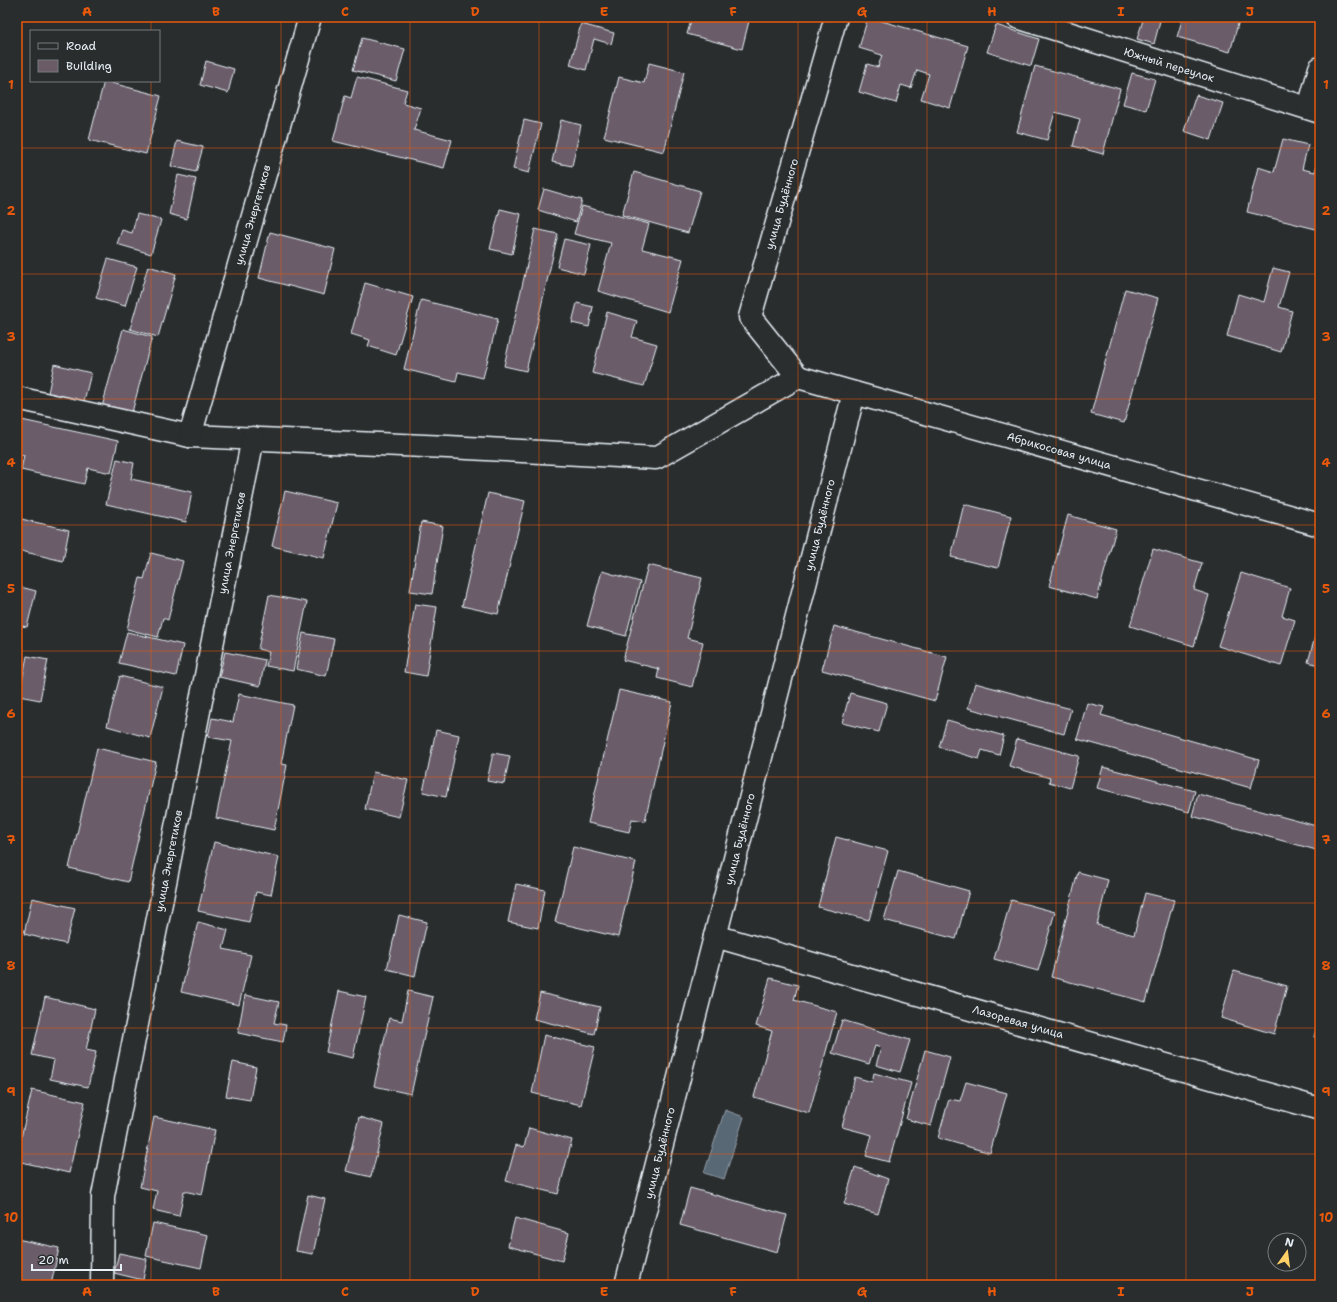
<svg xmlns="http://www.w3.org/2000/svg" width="1337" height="1302" font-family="'Shantell Sans',sans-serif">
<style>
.water{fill:#586774;stroke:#929ea9}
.building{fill:#6a5b67;stroke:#e8f1f8}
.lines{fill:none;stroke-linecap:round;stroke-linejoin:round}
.minor-casing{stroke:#e8f1f8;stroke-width:25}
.minor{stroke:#2a2d2e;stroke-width:22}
.grid{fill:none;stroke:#e8590c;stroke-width:1;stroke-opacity:0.55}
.labels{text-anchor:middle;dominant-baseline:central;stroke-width:3;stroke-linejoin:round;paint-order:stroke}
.street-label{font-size:11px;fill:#e8f1f8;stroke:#2a2d2e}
.neatline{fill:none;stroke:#e8590c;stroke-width:1.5}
.grid-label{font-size:13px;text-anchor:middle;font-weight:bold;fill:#e8590c}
</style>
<rect width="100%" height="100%" fill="#2a2d2e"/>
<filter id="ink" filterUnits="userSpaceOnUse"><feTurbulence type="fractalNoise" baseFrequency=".025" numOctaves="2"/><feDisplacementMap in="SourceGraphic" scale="8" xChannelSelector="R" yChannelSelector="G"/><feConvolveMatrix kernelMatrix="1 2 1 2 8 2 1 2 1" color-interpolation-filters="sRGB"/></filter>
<g filter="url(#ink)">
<path class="water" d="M 725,1110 L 744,1117 L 724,1179 L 704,1173 Z"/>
<g class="building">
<path d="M 692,17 L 750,17 L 742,49 L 687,34 Z"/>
<path d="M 868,17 L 968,46 L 950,108 L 921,99 L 929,74 L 917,70 L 911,88 L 901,85 L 896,103 L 859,92 L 867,64 L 878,67 L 882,55 L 859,48 Z"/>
<path d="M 1144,17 L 1161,17 L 1154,44 L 1137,39 Z"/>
<path d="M 1183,17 L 1240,17 L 1230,52 L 1177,37 Z"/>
<path d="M 581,24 L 614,33 L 611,44 L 594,39 L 586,70 L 570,65 Z"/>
<path d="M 996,25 L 1039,39 L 1031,66 L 987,52 Z"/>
<path d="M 362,38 L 405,49 L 396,81 L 353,70 Z"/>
<path d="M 206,61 L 234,69 L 228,93 L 200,85 Z"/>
<path d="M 649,63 L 684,72 L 664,152 L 604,137 L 619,77 L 644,83 Z"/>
<path d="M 1035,66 L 1120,89 L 1103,154 L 1073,146 L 1080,119 L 1055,112 L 1047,140 L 1017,132 Z"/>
<path d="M 1132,73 L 1155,79 L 1146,110 L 1123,104 Z"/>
<path d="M 357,77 L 407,90 L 403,103 L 421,108 L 414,130 L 452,140 L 444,168 L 333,141 L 345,96 L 351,98 Z"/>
<path d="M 104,81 L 161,96 L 146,154 L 89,140 Z"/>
<path d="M 1196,95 L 1223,103 L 1211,140 L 1184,131 Z"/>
<path d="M 524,120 L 541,124 L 529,173 L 513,169 Z"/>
<path d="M 561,120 L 581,125 L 572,166 L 552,162 Z"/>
<path d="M 1283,139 L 1308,145 L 1302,169 L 1315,172 L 1319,158 L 1320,158 L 1320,230 L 1247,212 L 1258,167 L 1274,172 Z"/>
<path d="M 177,141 L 203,147 L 196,172 L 171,166 Z"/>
<path d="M 634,172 L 700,191 L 688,233 L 622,215 Z"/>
<path d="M 178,175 L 196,179 L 187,219 L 169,214 Z"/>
<path d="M 544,189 L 582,200 L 576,222 L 538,210 Z"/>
<path d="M 582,206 L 649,224 L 642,249 L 683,259 L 668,312 L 598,291 L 611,243 L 574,234 Z"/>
<path d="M 500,209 L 521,214 L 512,254 L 490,249 Z"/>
<path d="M 137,214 L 161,220 L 151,254 L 117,244 L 122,230 L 132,233 Z"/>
<path d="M 535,229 L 558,234 L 526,371 L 504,366 Z"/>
<path d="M 270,232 L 335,249 L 324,295 L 259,278 Z"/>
<path d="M 564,239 L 591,245 L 584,274 L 557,267 Z"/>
<path d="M 108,259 L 137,267 L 125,306 L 96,298 Z"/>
<path d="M 148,266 L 176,274 L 158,337 L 130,329 Z"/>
<path d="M 1273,268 L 1289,272 L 1279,307 L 1292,311 L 1281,352 L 1227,336 L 1238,294 L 1264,302 Z"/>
<path d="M 365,283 L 413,297 L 396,355 L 368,346 L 370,340 L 351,334 Z"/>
<path d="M 1125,289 L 1158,298 L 1124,423 L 1091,414 Z"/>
<path d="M 421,300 L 498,319 L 483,378 L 458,372 L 456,382 L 404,369 Z"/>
<path d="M 577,303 L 593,307 L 589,327 L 572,323 Z"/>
<path d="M 607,312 L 637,321 L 632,337 L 657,344 L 644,386 L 592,373 Z"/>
<path d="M 123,329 L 152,337 L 131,416 L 102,407 Z"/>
<path d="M 54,364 L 91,373 L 84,401 L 48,393 Z"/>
<path d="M 17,419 L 118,441 L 111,473 L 88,468 L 84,484 L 21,470 L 24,455 L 17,454 Z"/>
<path d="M 117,459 L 134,463 L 131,479 L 192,492 L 186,522 L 106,504 Z"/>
<path d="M 285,491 L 337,503 L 324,558 L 272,546 Z"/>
<path d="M 488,493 L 525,501 L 498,614 L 462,606 Z"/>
<path d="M 964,504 L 1011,516 L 998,568 L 951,557 Z"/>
<path d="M 1068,515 L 1116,529 L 1097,599 L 1049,586 Z"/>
<path d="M 17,518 L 69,530 L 63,561 L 17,550 Z"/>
<path d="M 421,522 L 443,526 L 432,594 L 410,591 Z"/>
<path d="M 1153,549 L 1202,563 L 1194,590 L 1209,595 L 1194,646 L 1130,626 Z"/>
<path d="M 151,553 L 183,561 L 168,620 L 163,618 L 158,637 L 127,629 L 140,578 L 144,579 Z"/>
<path d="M 648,565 L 702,578 L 687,638 L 703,642 L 692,687 L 657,678 L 659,669 L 623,660 Z"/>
<path d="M 602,571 L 640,582 L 626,636 L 587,626 Z"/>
<path d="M 1241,573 L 1290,588 L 1282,616 L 1295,620 L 1281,666 L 1218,646 Z"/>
<path d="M 17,586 L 36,591 L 27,627 L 17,625 Z"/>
<path d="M 269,595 L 307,602 L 293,671 L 266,666 L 269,652 L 258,649 Z"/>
<path d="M 415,604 L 437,607 L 426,676 L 404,672 Z"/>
<path d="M 1320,619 L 1320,665 L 1308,662 Z"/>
<path d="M 834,626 L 947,657 L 935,701 L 822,670 Z"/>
<path d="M 127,632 L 183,645 L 176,676 L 119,663 Z"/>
<path d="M 303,633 L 334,639 L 326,676 L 296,669 Z"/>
<path d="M 225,652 L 265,660 L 260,686 L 219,677 Z"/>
<path d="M 27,656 L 48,660 L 40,700 L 19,696 Z"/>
<path d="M 120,676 L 163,687 L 150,738 L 107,726 Z"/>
<path d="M 975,683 L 1071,709 L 1064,734 L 968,708 Z"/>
<path d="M 619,690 L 672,702 L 645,821 L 632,819 L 629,832 L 588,823 Z"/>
<path d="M 850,693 L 887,703 L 879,732 L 842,723 Z"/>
<path d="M 239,694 L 293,705 L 281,764 L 287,765 L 274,830 L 216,818 L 232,741 L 208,737 L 212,718 L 233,722 Z"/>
<path d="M 1087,703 L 1104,707 L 1101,715 L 1259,760 L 1251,788 L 1077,739 Z"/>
<path d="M 947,720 L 1004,736 L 999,755 L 982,750 L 979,759 L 939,747 Z"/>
<path d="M 436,730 L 459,735 L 446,797 L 423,792 Z"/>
<path d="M 1017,739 L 1079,756 L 1070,788 L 1049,782 L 1050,778 L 1009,766 Z"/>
<path d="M 97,748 L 156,762 L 128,882 L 69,868 Z"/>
<path d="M 493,753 L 510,756 L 504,784 L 487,781 Z"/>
<path d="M 1103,767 L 1195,791 L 1189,812 L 1097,788 Z"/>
<path d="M 373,772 L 408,780 L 399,817 L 365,809 Z"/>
<path d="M 1198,794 L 1320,827 L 1320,851 L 1192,816 Z"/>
<path d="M 836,837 L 888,851 L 869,920 L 818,907 Z"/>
<path d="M 214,842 L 279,857 L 271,895 L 256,892 L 249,922 L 198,911 Z"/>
<path d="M 573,847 L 636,862 L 618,937 L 555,922 Z"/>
<path d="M 898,871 L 969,891 L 956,939 L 884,920 Z"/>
<path d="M 1078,872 L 1108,880 L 1097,925 L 1134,935 L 1145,893 L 1174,900 L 1146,1002 L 1051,977 Z"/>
<path d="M 516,884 L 545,890 L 538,928 L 508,922 Z"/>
<path d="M 32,898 L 75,908 L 66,944 L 24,934 Z"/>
<path d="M 1011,900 L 1055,912 L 1038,971 L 994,959 Z"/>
<path d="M 399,915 L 427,922 L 415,976 L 387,969 Z"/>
<path d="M 198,922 L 228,930 L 223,949 L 251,955 L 239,1005 L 181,992 Z"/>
<path d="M 1234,971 L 1287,986 L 1274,1034 L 1221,1018 Z"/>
<path d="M 770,978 L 798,985 L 794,1000 L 837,1012 L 809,1113 L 754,1097 L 772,1031 L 756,1026 Z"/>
<path d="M 339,991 L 366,997 L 353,1058 L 326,1052 Z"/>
<path d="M 408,991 L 433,997 L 411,1094 L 374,1086 L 389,1018 L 402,1021 Z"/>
<path d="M 540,993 L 600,1007 L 594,1034 L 534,1019 Z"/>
<path d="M 245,995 L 279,1002 L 274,1023 L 286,1025 L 283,1042 L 238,1033 Z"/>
<path d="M 45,997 L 95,1009 L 86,1050 L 96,1052 L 88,1087 L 50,1079 L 54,1060 L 32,1055 Z"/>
<path d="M 1320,1015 L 1320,1039 L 1314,1037 Z"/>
<path d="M 842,1020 L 910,1040 L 900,1072 L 876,1065 L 881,1048 L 875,1046 L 869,1064 L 832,1053 Z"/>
<path d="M 544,1035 L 595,1047 L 581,1105 L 532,1093 Z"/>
<path d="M 925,1050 L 950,1057 L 931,1126 L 906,1119 Z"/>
<path d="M 233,1062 L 256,1067 L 250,1100 L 226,1096 Z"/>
<path d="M 874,1073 L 911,1083 L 889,1162 L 866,1156 L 872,1135 L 842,1127 L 855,1077 L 872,1082 Z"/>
<path d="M 966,1082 L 1007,1093 L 990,1153 L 938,1138 L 949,1099 L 960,1101 Z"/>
<path d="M 32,1090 L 85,1102 L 69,1173 L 17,1161 L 17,1155 Z"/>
<path d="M 154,1117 L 215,1130 L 202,1195 L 184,1191 L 179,1216 L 153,1210 L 157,1191 L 140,1187 Z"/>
<path d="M 359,1117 L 384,1124 L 371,1177 L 346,1171 Z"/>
<path d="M 529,1128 L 572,1140 L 558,1194 L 506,1181 L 516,1145 L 524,1147 Z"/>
<path d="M 855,1167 L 888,1179 L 878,1214 L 844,1204 Z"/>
<path d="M 690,1188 L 787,1215 L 777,1252 L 680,1225 Z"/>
<path d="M 308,1195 L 325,1199 L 313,1254 L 296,1251 Z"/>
<path d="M 515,1218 L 569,1233 L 562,1261 L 508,1246 Z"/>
<path d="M 153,1223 L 208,1235 L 201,1268 L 146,1256 Z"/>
<path d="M 17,1239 L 59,1248 L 51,1285 L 17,1285 Z"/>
<path d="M 119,1253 L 147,1259 L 143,1280 L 114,1273 Z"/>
</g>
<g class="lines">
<g class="minor-casing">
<g id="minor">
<path d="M 1017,17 L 1320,112"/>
<path d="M 1309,108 L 1320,68"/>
<path d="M 798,377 L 1320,525"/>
<path d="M 798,377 L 750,317 L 836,17"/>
<path d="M 17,398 L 190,436 L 448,447 L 656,458 L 798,377"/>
<path d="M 190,436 L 310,17"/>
<path d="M 715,936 L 1320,1109"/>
<path d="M 102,1285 L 103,1196 L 253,438"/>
<path d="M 626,1285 L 854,393"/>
</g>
</g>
<use href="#minor" class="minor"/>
</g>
</g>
<path class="grid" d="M 151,17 L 151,31M 281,17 L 281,1285M 410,17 L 410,1285M 539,17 L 539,1285M 668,17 L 668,1285M 798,17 L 798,1285M 927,17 L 927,1285M 1056,17 L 1056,1285M 1186,17 L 1186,1285M 151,81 L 151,1285M 17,148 L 1320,148M 17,274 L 1320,274M 17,399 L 1320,399M 17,525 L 1320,525M 17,651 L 1320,651M 17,777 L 1320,777M 17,903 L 1320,903M 17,1028 L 1320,1028M 17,1154 L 1320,1154"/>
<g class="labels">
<g class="street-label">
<text transform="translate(1169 65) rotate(17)">Южный переулок</text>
<text transform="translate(782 204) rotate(-74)">улица Будённого</text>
<text transform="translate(253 215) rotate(-74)">улица Энергетиков</text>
<text transform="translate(1059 451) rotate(16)">Абрикосовая улица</text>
<text transform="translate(820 525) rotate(-76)">улица Будённого</text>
<text transform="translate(232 543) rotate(-79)">улица Энергетиков</text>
<text transform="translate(740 839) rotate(-76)">улица Будённого</text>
<text transform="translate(169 861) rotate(-79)">улица Энергетиков</text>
<text transform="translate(1018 1022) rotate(16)">Лазоревая улица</text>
<text transform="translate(660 1153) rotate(-76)">улица Будённого</text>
</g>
</g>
<rect width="1337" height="1302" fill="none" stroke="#2a2d2e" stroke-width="44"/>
<rect x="30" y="30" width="130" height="52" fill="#2a2d2e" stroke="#767b7f"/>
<rect x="38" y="43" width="20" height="6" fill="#2a2d2e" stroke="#767b7f"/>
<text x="66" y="50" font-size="12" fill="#e8f1f8">Road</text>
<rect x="38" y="60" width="20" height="12" fill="#6a5b67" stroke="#767b7f"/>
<text x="66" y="70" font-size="12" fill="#e8f1f8">Building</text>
<g transform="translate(1287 1252) rotate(14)"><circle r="19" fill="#2a2d2e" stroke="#767b7f"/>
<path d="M0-3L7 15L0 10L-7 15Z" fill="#ffd166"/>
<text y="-6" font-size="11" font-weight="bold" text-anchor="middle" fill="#e8f1f8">N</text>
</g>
<path d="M32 1264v6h89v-6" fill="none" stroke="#e8f1f8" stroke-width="2"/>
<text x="38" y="1264" font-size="12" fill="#e8f1f8" stroke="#2a2d2e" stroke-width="3" paint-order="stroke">20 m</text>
<rect x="22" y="22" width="1293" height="1258" class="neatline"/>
<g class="grid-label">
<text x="87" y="16">A</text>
<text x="216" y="16">B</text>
<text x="345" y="16">C</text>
<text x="475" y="16">D</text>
<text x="604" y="16">E</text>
<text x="733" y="16">F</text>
<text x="862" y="16">G</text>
<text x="992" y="16">H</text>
<text x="1121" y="16">I</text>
<text x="1250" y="16">J</text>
<text x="11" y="89">1</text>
<text x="1326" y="89">1</text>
<text x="11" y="215">2</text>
<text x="1326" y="215">2</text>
<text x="11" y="341">3</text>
<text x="1326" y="341">3</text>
<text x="11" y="467">4</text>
<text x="1326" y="467">4</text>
<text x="11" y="593">5</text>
<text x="1326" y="593">5</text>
<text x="11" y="718">6</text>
<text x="1326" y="718">6</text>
<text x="11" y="844">7</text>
<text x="1326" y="844">7</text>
<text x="11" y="970">8</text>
<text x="1326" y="970">8</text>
<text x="11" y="1096">9</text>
<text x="1326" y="1096">9</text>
<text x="11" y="1222">10</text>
<text x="1326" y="1222">10</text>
<text x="87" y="1296">A</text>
<text x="216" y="1296">B</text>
<text x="345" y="1296">C</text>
<text x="475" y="1296">D</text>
<text x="604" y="1296">E</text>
<text x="733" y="1296">F</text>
<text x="862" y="1296">G</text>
<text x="992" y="1296">H</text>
<text x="1121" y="1296">I</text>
<text x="1250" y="1296">J</text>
</g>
</svg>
